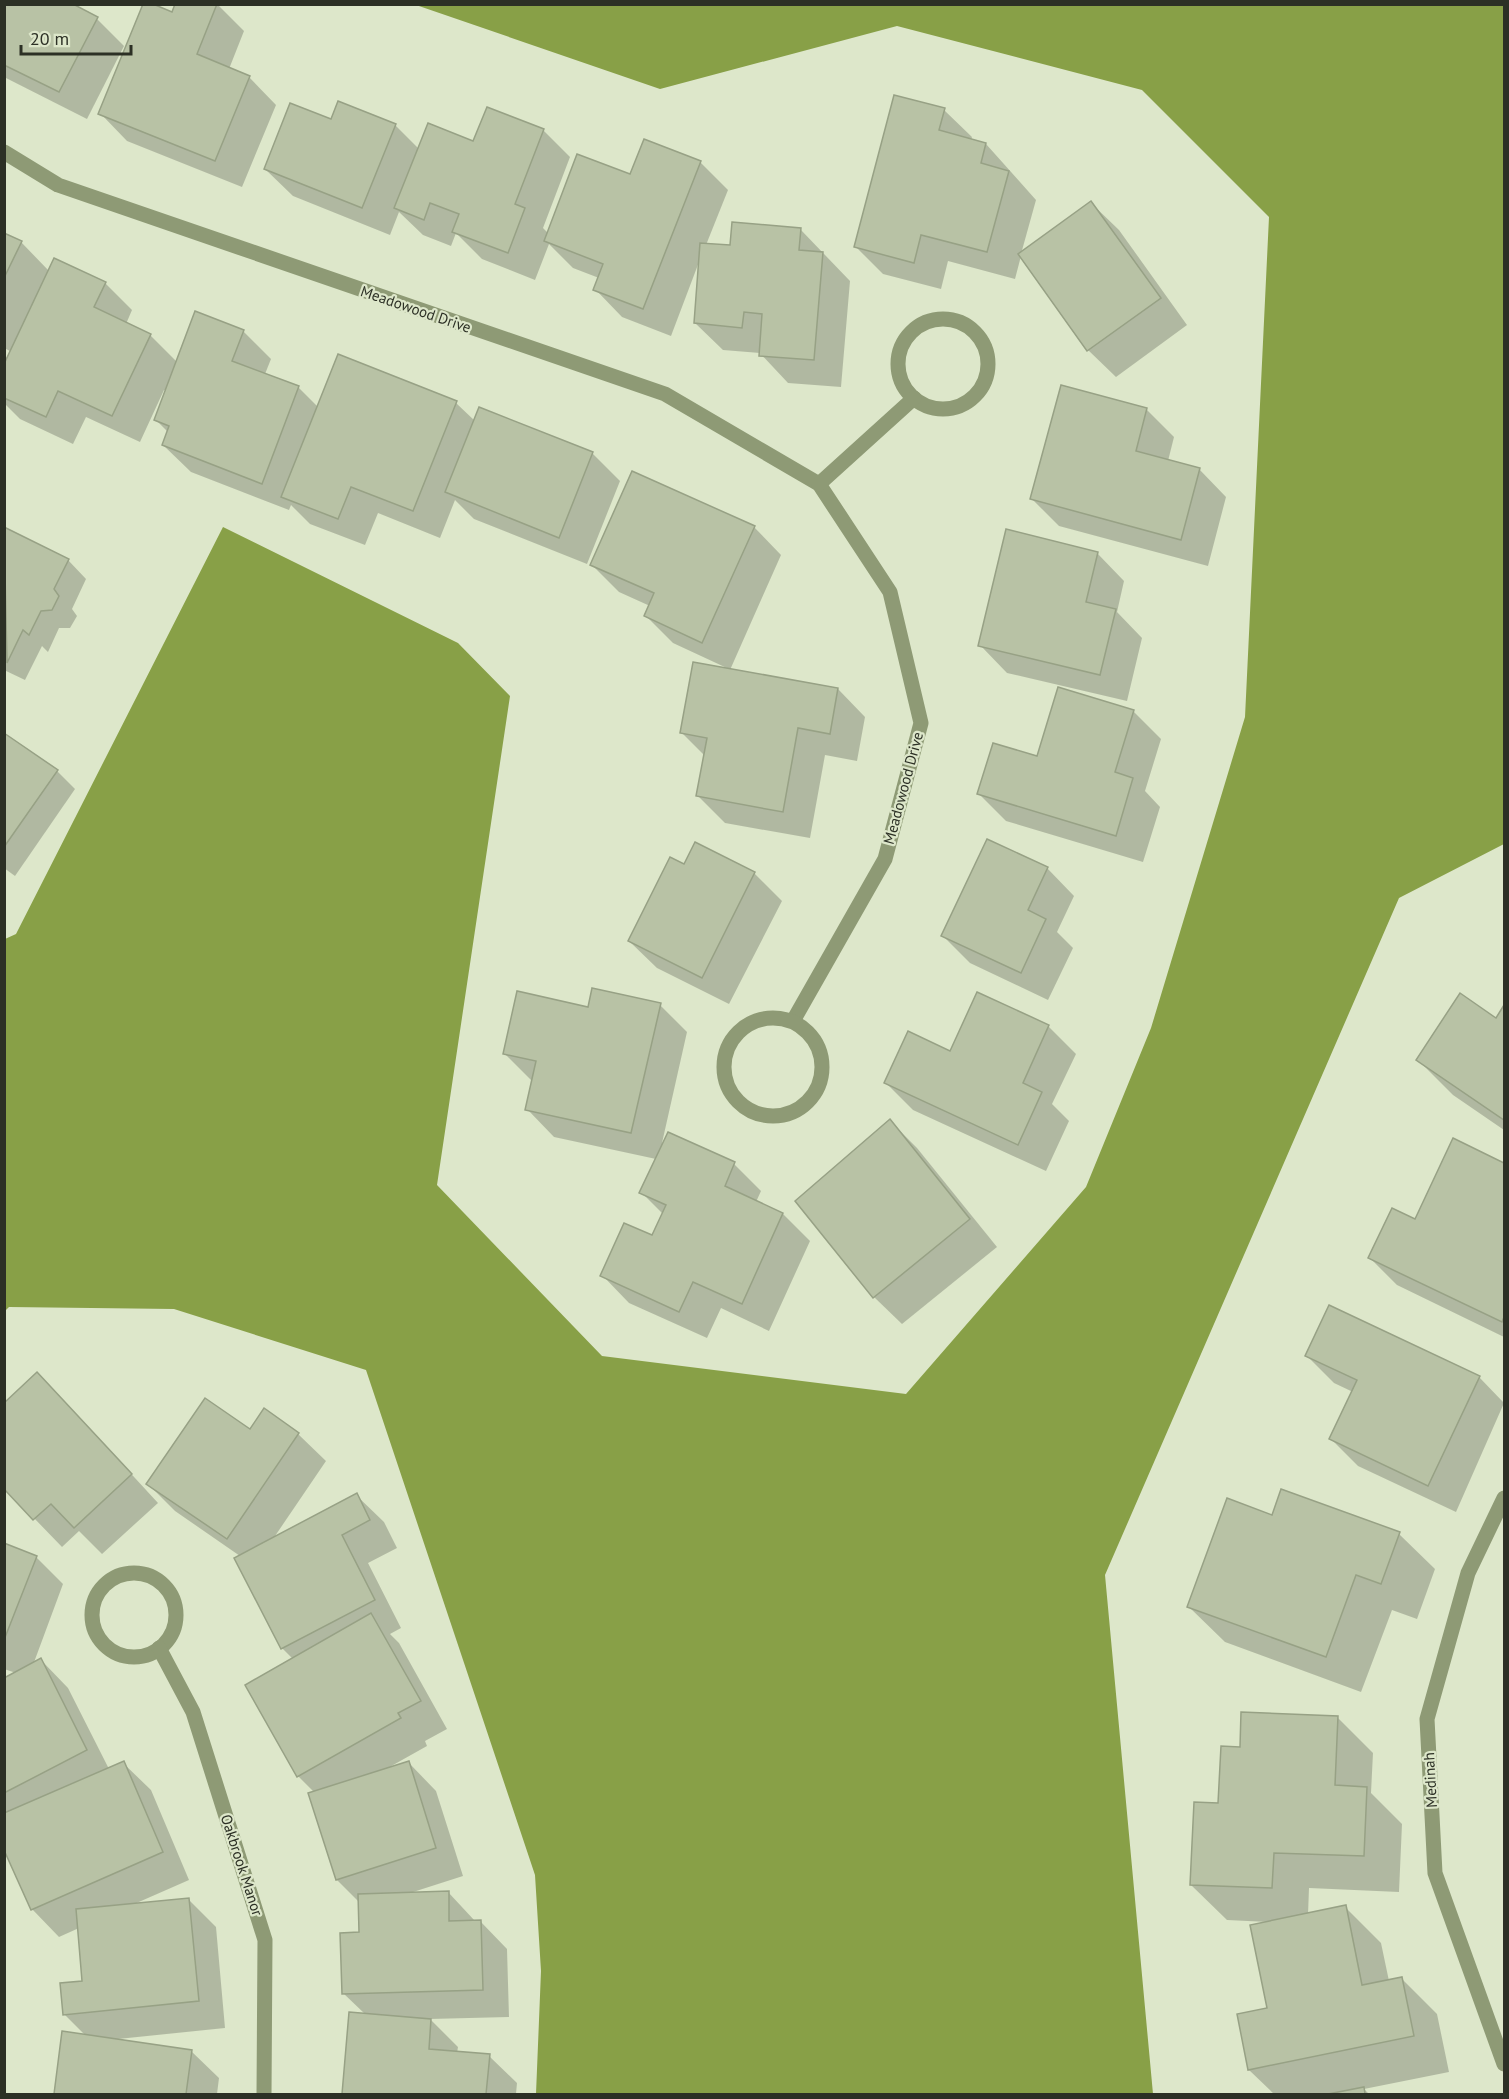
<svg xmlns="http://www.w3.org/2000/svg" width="1509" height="2099" font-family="'PT Sans',sans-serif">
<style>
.water{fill:#88a047}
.shadow{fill:#0003}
.building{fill:#b8c2a5;stroke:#97a185;stroke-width:1.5}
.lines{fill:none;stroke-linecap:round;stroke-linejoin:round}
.minor{stroke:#8e9a75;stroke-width:15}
.labels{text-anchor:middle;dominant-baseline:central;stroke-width:4.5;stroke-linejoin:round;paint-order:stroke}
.street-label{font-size:15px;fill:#2c3025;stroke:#dde7ca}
</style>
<rect width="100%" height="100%" fill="#dde7ca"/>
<path class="water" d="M 416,5 L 1504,5 L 1504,844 L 1399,898 L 1105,1575 L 1153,2094 L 536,2094 L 541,1971 L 535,1875 L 366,1370 L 174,1309 L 9,1307 L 5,1311 L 5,939 L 16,934 L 223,527 L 458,643 L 510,696 L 437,1185 L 602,1356 L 906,1394 L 1086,1187 L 1151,1028 L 1245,717 L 1269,217 L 1142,90 L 897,26 L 660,89 Z"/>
<g class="shadow">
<path d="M 4,4 L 97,19 L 124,46 L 87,119 L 4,77 Z"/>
<path d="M 177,4 L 217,4 L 244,31 L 229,69 L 249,77 L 276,105 L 242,187 L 127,141 L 100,113 L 173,14 Z"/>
<path d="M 944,110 L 972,137 L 971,140 L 986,144 L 1036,200 L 1021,254 L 1091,203 L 1119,230 L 1187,325 L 1116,377 L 1088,350 L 1021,256 L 1015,279 L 948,261 L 941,289 L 883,274 L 855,246 Z"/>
<path d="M 331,121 L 395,125 L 419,149 L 474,142 L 543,130 L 570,157 L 543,228 L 548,233 L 631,176 L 700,162 L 728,190 L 706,245 L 731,246 L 801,230 L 850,281 L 841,387 L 788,383 L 760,353 L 723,350 L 695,323 L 699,262 L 671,336 L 622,317 L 595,289 L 599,278 L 573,268 L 549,244 L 535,280 L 482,259 L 456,233 L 451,246 L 423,235 L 399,212 L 390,235 L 293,196 L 265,169 Z"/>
<path d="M 4,234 L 21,242 L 49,271 L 105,283 L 132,310 L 126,324 L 150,335 L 177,362 L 243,331 L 271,359 L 265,374 L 298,387 L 318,407 L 456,403 L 475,421 L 480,409 L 593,454 L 620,481 L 587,564 L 474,519 L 455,500 L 440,538 L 378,513 L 365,545 L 310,524 L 291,505 L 289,510 L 191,472 L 163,445 L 168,432 L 156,420 L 167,391 L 164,390 L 140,442 L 86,417 L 73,444 L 20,419 L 4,403 L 4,367 L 12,352 L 4,348 Z"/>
<path d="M 1147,410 L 1174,437 L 1168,461 L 1199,469 L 1226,497 L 1208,566 L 1059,526 L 1032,499 Z"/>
<path d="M 754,527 L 781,555 L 730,670 L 838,689 L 865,717 L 857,761 L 825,755 L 810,838 L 725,823 L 698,796 L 705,756 L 681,732 L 729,669 L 673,643 L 646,616 L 650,606 L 619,592 L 592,565 Z"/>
<path d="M 4,528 L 68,560 L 86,579 L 72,609 L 77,616 L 70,628 L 59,628 L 48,652 L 42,646 L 25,680 L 4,670 Z"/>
<path d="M 1097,553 L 1124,581 L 1117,612 L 1142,638 L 1127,701 L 1007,673 L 980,645 Z"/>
<path d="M 1133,711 L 1161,739 L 1145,791 L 1160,807 L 1143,862 L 1006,821 L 979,794 L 1038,758 Z"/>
<path d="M 4,735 L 57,771 L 75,789 L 15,876 L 4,868 Z"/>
<path d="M 696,844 L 754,873 L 782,901 L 729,1004 L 657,968 L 629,941 L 685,866 Z"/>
<path d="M 1047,868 L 1074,896 L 1057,932 L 1073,948 L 1048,1000 L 970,963 L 943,936 Z"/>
<path d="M 978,994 L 1049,1027 L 1076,1054 L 1052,1104 L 1069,1121 L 1046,1171 L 913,1110 L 886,1083 L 951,1053 Z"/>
<path d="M 660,1005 L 687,1032 L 662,1143 L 734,1164 L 761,1191 L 756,1202 L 783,1214 L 810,1241 L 769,1331 L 721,1308 L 707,1338 L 629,1303 L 602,1275 L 653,1237 L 663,1214 L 641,1192 L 656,1159 L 554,1137 L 527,1109 L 532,1081 L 504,1053 L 589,1008 Z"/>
<path d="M 1504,1008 L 1504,1130 L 1453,1095 L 1418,1060 L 1496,1020 Z"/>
<path d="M 890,1121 L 917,1148 L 997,1247 L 902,1324 L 874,1297 L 797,1201 Z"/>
<path d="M 1454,1140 L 1504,1164 L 1504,1337 L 1397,1285 L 1370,1258 L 1416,1221 Z"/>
<path d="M 1307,1356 L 1479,1377 L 1504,1403 L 1456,1512 L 1358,1466 L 1331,1439 L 1353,1392 L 1334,1383 Z"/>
<path d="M 65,1402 L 158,1503 L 102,1554 L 79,1531 L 62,1547 L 4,1487 Z"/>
<path d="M 250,1431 L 298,1434 L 326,1461 L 273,1539 L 356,1495 L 384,1522 L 397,1548 L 368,1563 L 401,1628 L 390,1634 L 399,1643 L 447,1729 L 425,1741 L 427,1746 L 386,1769 L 409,1763 L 436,1791 L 463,1876 L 410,1893 L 448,1892 L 475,1921 L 480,1921 L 507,1949 L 509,2017 L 430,2019 L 458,2047 L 457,2053 L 489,2056 L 517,2083 L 516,2094 L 343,2094 L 350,2013 L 365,2014 L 343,1993 L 360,1934 L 359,1902 L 337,1880 L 310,1794 L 315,1793 L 298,1776 L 293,1659 L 282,1648 L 240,1556 L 175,1511 L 148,1484 Z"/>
<path d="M 1273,1517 L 1399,1534 L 1435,1569 L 1417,1619 L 1392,1610 L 1361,1692 L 1225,1642 L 1189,1607 Z"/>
<path d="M 4,1545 L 36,1557 L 63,1584 L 33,1665 L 41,1660 L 68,1688 L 109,1769 L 123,1763 L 151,1790 L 189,1880 L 132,1905 L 189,1900 L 216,1927 L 225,2028 L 118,2039 L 191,2051 L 219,2078 L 217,2094 L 55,2094 L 64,2033 L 86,2036 L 65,2015 L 84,1982 L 79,1928 L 59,1937 L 32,1909 L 4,1846 L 4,1679 L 16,1673 L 4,1669 Z"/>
<path d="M 1337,1717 L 1373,1753 L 1371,1793 L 1402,1824 L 1399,1892 L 1309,1888 L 1308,1915 L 1345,1907 L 1381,1943 L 1389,1981 L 1401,1978 L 1437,2014 L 1449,2072 L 1364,2089 L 1369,2094 L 1274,2094 L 1249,2070 L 1269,2009 L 1268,1922 L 1227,1920 L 1191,1885 L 1241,1748 Z"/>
</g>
<g class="building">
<path d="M 4,4 L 73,4 L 98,17 L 59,92 L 4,65 Z"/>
<path d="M 143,4 L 153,4 L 172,12 L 175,4 L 217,4 L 197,54 L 250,76 L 215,161 L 98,114 Z"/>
<path d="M 894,95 L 945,108 L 939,130 L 986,143 L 981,163 L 1009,171 L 987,252 L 921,235 L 914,263 L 854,247 Z"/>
<path d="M 338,101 L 396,124 L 362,208 L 264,169 L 290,103 L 331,119 Z"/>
<path d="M 487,107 L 544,129 L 515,204 L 525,208 L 508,253 L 452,232 L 459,214 L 430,203 L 424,220 L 394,208 L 428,123 L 473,141 Z"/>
<path d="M 644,139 L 701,161 L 643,309 L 593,290 L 603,264 L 544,241 L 577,154 L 630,174 Z"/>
<path d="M 1091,201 L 1161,298 L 1087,351 L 1018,254 Z"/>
<path d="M 732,222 L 801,228 L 799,250 L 823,252 L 814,360 L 759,356 L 762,314 L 744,312 L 742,328 L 694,323 L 700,243 L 730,245 Z"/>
<path d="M 4,233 L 22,241 L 4,278 Z"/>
<path d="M 54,258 L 106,282 L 94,307 L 151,334 L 112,416 L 58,391 L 46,417 L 4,398 L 4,364 Z"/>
<path d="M 195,311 L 244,330 L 232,361 L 299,386 L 262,484 L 162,445 L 169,426 L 154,420 Z"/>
<path d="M 338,354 L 457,401 L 413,511 L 351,487 L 338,519 L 281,497 Z"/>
<path d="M 1061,385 L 1147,408 L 1136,451 L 1200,468 L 1181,540 L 1030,499 Z"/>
<path d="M 479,407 L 593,452 L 559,538 L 445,492 Z"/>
<path d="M 632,471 L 755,526 L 702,643 L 644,616 L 654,593 L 590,565 Z"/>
<path d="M 4,527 L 69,559 L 54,589 L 59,596 L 52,610 L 41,611 L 29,635 L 23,630 L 7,663 Z"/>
<path d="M 1006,529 L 1098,552 L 1086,602 L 1116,609 L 1100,675 L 978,646 Z"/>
<path d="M 693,662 L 838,688 L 830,734 L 798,728 L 783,812 L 696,796 L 707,738 L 680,733 Z"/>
<path d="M 1058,687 L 1134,710 L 1115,772 L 1133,778 L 1116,836 L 977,794 L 993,743 L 1037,756 Z"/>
<path d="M 4,733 L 58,770 L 4,847 Z"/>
<path d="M 987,839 L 1048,867 L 1028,910 L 1046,919 L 1021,973 L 941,936 Z"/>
<path d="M 695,842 L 755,872 L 702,978 L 628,941 L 670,857 L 684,864 Z"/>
<path d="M 592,988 L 661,1003 L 631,1133 L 525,1110 L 536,1061 L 503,1054 L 517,991 L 588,1007 Z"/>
<path d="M 977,992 L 1049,1025 L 1023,1083 L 1042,1092 L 1018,1145 L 884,1083 L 908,1031 L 950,1051 Z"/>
<path d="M 1460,993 L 1496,1018 L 1504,1005 L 1504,1120 L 1416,1060 Z"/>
<path d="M 890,1119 L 970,1219 L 873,1298 L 795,1201 Z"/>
<path d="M 668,1132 L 735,1162 L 725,1186 L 783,1213 L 742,1304 L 693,1282 L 679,1312 L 600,1276 L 624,1223 L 652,1235 L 666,1205 L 639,1193 Z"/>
<path d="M 1453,1138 L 1504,1163 L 1504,1317 L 1502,1322 L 1368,1258 L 1392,1208 L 1415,1219 Z"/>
<path d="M 1329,1305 L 1480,1376 L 1428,1486 L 1329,1439 L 1357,1380 L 1305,1356 Z"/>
<path d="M 37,1372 L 132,1474 L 74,1528 L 51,1504 L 33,1520 L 4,1489 L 4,1403 Z"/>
<path d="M 205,1398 L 250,1429 L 264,1408 L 299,1433 L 227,1539 L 146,1484 Z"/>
<path d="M 1281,1489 L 1400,1532 L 1381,1584 L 1356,1575 L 1326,1657 L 1187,1607 L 1227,1498 L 1272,1515 Z"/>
<path d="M 357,1493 L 370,1520 L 342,1535 L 375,1600 L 281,1649 L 234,1558 Z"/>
<path d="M 4,1543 L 37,1556 L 4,1640 Z"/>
<path d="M 371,1613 L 421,1701 L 398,1713 L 401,1718 L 297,1777 L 245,1685 Z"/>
<path d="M 41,1658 L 87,1750 L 4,1793 L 4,1678 Z"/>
<path d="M 1241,1712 L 1338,1716 L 1335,1785 L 1367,1787 L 1364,1856 L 1274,1853 L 1272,1888 L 1190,1885 L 1194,1802 L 1218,1803 L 1221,1746 L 1240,1747 Z"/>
<path d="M 124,1761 L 163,1852 L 31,1910 L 4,1850 L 4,1813 Z"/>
<path d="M 409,1761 L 436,1848 L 336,1880 L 308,1793 Z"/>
<path d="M 449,1891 L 449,1921 L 481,1920 L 483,1990 L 342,1994 L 340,1933 L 359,1932 L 358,1894 Z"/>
<path d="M 189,1898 L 199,2001 L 63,2015 L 60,1983 L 82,1981 L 76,1909 Z"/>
<path d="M 1346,1905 L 1362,1985 L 1402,1977 L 1414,2036 L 1248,2070 L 1237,2014 L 1267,2008 L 1250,1925 Z"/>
<path d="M 349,2012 L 431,2019 L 429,2049 L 490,2054 L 486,2094 L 342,2094 Z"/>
<path d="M 62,2031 L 192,2050 L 186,2094 L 54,2094 Z"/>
<path d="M 1364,2087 L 1365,2094 L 1328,2094 Z"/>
</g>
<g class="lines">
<g class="minor">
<path d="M 4,152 L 58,185 L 665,394 L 819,484 L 890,592 L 921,723 L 885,859 L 793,1021"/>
<circle cx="943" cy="364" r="45"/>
<path d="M 819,484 L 914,398"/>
<circle cx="773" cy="1067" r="49"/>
<path d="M 1504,1498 L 1468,1573 L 1427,1719 L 1435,1873 L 1504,2064"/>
<circle cx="134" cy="1615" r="42"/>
<path d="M 159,1648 L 193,1712 L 265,1940 L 264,2094"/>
</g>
</g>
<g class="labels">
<g class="street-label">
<text transform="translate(416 309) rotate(19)">Meadowood Drive</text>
<text transform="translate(903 788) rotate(-75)">Meadowood Drive</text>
<text transform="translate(1430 1780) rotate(-93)">Medinah</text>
<text transform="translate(242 1865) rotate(72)">Oakbrook Manor</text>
</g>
</g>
<rect width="1509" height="2099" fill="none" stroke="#2c3025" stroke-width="12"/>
<path d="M21 45v9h110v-9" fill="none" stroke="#2c3025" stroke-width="3"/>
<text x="30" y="45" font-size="18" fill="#2c3025" stroke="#dde7ca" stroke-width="4.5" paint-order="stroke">20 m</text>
</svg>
